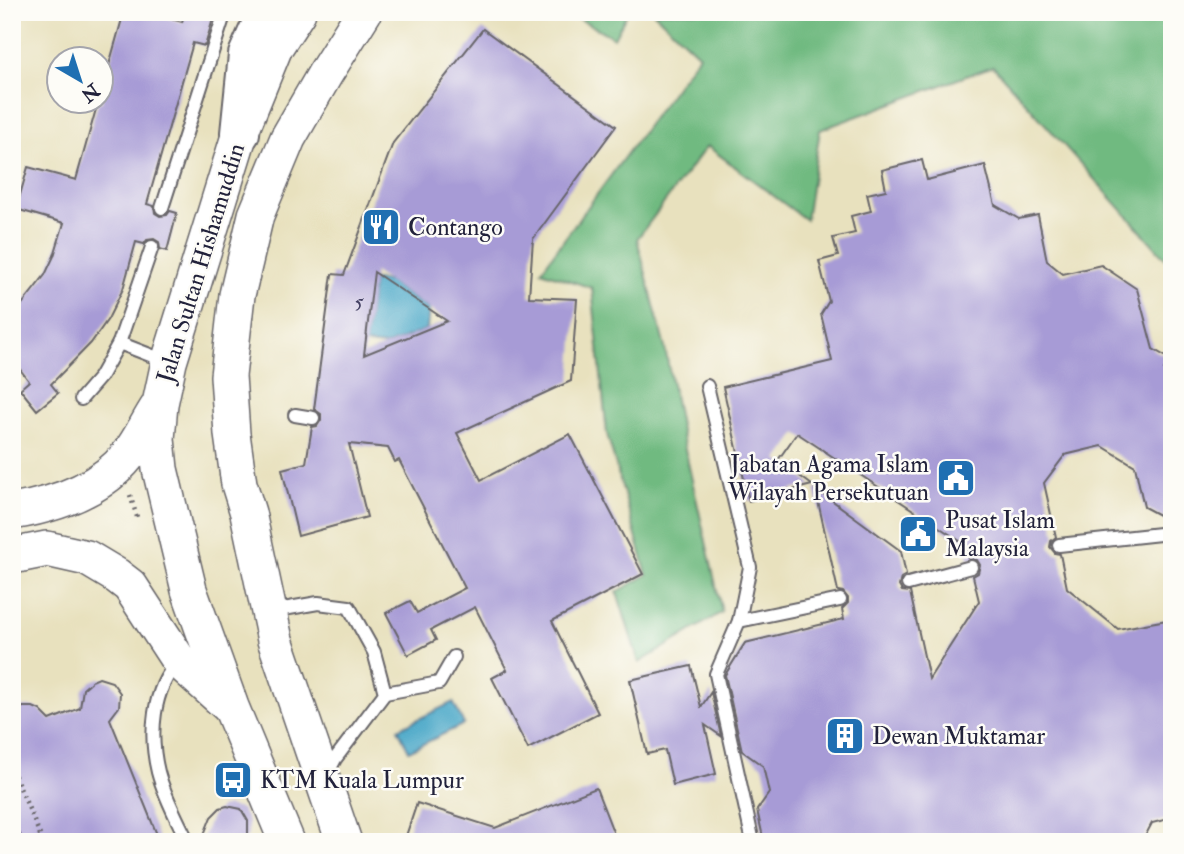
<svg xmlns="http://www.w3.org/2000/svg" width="1184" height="854" font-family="'IM FELL Double Pica',serif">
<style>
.forest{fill:#70ba80;stroke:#496e5e;stroke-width:2}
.water{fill:#49a7c8;stroke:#366482;stroke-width:2}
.building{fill:#a79bd6;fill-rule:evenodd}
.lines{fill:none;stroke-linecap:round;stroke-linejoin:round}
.lane-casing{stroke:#676569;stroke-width:16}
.secondary-casing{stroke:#676569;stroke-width:38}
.primary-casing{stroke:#676569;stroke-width:42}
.path{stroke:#676569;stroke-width:4.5;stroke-dasharray:2 5;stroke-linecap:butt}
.lane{stroke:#fff;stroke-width:12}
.secondary{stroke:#fff;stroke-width:35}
.primary{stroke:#fff;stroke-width:38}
.rail-casing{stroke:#22223b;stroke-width:8}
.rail{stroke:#fdfcf7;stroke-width:5;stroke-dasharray:16;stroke-linecap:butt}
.labels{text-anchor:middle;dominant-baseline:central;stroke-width:5;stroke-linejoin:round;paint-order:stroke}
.number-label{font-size:21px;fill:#434062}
.poi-label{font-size:24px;fill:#22223b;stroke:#fdfcf7;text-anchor:start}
.street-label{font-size:24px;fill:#22223b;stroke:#fdfcf7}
</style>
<rect width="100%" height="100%" fill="#fdfcf7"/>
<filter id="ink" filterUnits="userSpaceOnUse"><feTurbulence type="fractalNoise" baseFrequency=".0143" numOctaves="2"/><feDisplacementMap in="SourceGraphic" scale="14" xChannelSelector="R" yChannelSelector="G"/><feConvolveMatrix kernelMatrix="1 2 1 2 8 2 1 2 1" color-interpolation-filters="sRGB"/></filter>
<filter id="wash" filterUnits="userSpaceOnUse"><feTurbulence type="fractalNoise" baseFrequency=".00686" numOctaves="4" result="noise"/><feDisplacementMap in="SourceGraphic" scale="28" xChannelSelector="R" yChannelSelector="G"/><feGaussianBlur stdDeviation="1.57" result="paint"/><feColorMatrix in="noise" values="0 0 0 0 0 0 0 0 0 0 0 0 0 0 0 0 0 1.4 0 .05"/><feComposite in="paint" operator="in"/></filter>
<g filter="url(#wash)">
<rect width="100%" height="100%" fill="#e8e1be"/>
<g class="forest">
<path d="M 567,12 L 628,12 L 614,38 Z"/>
<path d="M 653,12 L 1172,12 L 1172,266 L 993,66 L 820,130 L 806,220 L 707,146 L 637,239 L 665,348 L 682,436 L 722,612 L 639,663 L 617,592 L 647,575 L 607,434 L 592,288 L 541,271 L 699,55 Z"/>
</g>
<g class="water">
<path d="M 373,280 L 388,281 L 429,309 L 427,329 L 386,346 L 365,344 Z"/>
<path d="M 453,702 L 464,724 L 409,751 L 398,729 Z"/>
</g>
<g id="blocks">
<g class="building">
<path d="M 124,12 L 147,12 L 182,22 L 185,12 L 213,19 L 205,46 L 193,43 L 147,204 L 154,206 L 155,213 L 160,216 L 167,215 L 170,211 L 177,213 L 167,251 L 160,249 L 159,242 L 154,239 L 147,240 L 144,244 L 136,242 L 123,289 L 108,319 L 91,343 L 51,384 L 58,393 L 37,410 L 20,389 L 29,381 L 12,359 L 12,317 L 45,275 L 54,256 L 64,223 L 16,209 L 28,167 L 76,180 L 98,102 L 102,102 L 102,90 Z"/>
<path d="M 483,29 L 616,126 L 533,239 L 529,297 L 577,299 L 571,381 L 457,433 L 481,480 L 570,434 L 643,574 L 552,621 L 598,713 L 528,749 L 492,678 L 507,670 L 475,607 L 431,630 L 436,640 L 408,655 L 386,613 L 410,601 L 417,613 L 465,588 L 399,460 L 395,462 L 388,448 L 349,444 L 367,517 L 298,536 L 282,469 L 306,463 L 312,427 L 317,426 L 321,420 L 321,414 L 314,409 L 332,274 L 344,275 L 393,143 ZM 374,272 L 447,321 L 364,355 Z"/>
<path d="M 922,160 L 927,180 L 985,165 L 995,205 L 1019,219 L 1038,215 L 1047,261 L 1063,274 L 1101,265 L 1137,289 L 1153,349 L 1170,359 L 1164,370 L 1172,375 L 1172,522 L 1144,507 L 1135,466 L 1102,446 L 1065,455 L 1044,483 L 1056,537 L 1051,541 L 1050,547 L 1055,553 L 1060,554 L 1067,588 L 1118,629 L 1172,619 L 1172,818 L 1152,823 L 1142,842 L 764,842 L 757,810 L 769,793 L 763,766 L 742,751 L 725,675 L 745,643 L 844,619 L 842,609 L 848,603 L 848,598 L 843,592 L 838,591 L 815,488 L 901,551 L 906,575 L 901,578 L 899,586 L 902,591 L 910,592 L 929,679 L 979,601 L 973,576 L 978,573 L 980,565 L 977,560 L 969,559 L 966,545 L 797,433 L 778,460 L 812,485 L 749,501 L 723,387 L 832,361 L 821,314 L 829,301 L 819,261 L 838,256 L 833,238 L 855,233 L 851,216 L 871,211 L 867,194 L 886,190 L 882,170 Z"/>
<path d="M 691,666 L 701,707 L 711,692 L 721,736 L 705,725 L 716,774 L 673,785 L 665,750 L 647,754 L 630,680 Z"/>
<path d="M 99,678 L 112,682 L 120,693 L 119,707 L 110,719 L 160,842 L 12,842 L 12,713 L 23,707 L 33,707 L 40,710 L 50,720 L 80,708 L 83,689 L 92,681 Z"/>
<path d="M 596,788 L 617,842 L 404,842 L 417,803 L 495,828 Z"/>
<path d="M 227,806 L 241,809 L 248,821 L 248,835 L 243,842 L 201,842 L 211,817 L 220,808 Z"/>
</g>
</g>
</g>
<g filter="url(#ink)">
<use href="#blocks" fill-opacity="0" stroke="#676569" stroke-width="2"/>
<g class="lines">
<g class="lane-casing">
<g id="lane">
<path d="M 162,208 L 225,12"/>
<path d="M 152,247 L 119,343 L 168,362"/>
<path d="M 707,386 L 750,567 L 739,621 L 716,674 L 753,842"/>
<path d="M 81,399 L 100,377 L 119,343"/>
<path d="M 295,415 L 313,418"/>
<path d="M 1059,545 L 1160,534"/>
<path d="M 908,584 L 971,567"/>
<path d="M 272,611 L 318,603 L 349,607 L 374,652 L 385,693 L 335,759 L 327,774"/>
<path d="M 739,621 L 840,600"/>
<path d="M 178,662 C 152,690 149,735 158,772 C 164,795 176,817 186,838"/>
<path d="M 385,693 L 439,683 L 454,657"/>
</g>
</g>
<g class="secondary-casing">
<g id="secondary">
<path d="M 12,512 C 55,505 101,490 129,454 C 140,440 148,422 158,407"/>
<path d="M 12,556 L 47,549 L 87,558 L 117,576 L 130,586 L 179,661 L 228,705"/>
<path d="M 287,842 L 231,707 L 189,590 L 160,469 L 157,439 L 160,404 L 169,362 L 240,133 L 275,47 L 298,12"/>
<path d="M 344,842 L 275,640 L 248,513 L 239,484 L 232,434 L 228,376 L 237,295 L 256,215 L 288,138 L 325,74 L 364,12"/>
</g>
</g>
<g class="primary-casing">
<path id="primary" d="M 240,133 L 248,55 L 267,12"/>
</g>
<g class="path">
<path d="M 130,495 L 137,517"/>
<path d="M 12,769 L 43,842"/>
</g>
<use href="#lane" class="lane"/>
<use href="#secondary" class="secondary"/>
<use href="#primary" class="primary"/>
<g class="rail-casing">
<path id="rail" d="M 12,824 L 20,842"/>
</g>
<use href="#rail" class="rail"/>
</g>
</g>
<defs>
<g id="restaurant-square" transform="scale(2.0125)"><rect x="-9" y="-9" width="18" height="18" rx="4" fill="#1f6fb2" stroke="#fdfcf7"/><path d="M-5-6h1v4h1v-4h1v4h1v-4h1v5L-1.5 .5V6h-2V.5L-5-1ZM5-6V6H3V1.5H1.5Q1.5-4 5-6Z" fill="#fff"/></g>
<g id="civic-square" transform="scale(2.0125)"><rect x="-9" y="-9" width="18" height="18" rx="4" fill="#1f6fb2" stroke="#fdfcf7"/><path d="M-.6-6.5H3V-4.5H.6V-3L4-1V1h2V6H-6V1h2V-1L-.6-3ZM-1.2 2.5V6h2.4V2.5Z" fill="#fff"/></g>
<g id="building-square" transform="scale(2.0125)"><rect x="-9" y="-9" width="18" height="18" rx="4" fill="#1f6fb2" stroke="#fdfcf7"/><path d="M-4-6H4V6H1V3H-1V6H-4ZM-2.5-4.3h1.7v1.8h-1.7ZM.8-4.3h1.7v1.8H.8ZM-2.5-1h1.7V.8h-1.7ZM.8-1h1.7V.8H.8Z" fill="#fff"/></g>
<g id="bus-square" transform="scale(2.0125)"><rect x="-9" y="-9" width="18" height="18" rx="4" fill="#1f6fb2" stroke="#fdfcf7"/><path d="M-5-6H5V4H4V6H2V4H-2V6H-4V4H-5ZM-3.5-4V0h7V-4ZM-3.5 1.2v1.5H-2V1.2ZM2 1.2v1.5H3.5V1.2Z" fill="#fff"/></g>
</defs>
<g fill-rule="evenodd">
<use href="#restaurant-square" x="381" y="227"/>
<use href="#civic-square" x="956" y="478"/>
<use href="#civic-square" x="918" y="534"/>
<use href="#building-square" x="845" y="736"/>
<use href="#bus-square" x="233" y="780"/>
</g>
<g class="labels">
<g class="number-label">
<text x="359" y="301">5</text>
</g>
<g class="poi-label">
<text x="408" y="227">Contango</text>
<text x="929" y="464" text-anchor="end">Jabatan Agama Islam<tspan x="929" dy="28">Wilayah Persekutuan</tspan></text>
<text x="945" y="520">Pusat Islam<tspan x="945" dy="28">Malaysia</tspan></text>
<text x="872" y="736">Dewan Muktamar</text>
<text x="260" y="780">KTM Kuala Lumpur</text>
</g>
<g class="street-label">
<text transform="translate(201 263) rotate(-73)">Jalan Sultan Hishamuddin</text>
</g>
</g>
<rect width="1184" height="854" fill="none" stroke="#fdfcf7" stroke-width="42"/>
<g transform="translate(80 80) rotate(141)"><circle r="33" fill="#fdfcf7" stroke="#a5a5ac" stroke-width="2"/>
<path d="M0-5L12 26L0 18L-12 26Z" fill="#1f6fb2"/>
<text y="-10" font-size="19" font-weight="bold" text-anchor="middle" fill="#22223b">N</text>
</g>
</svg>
